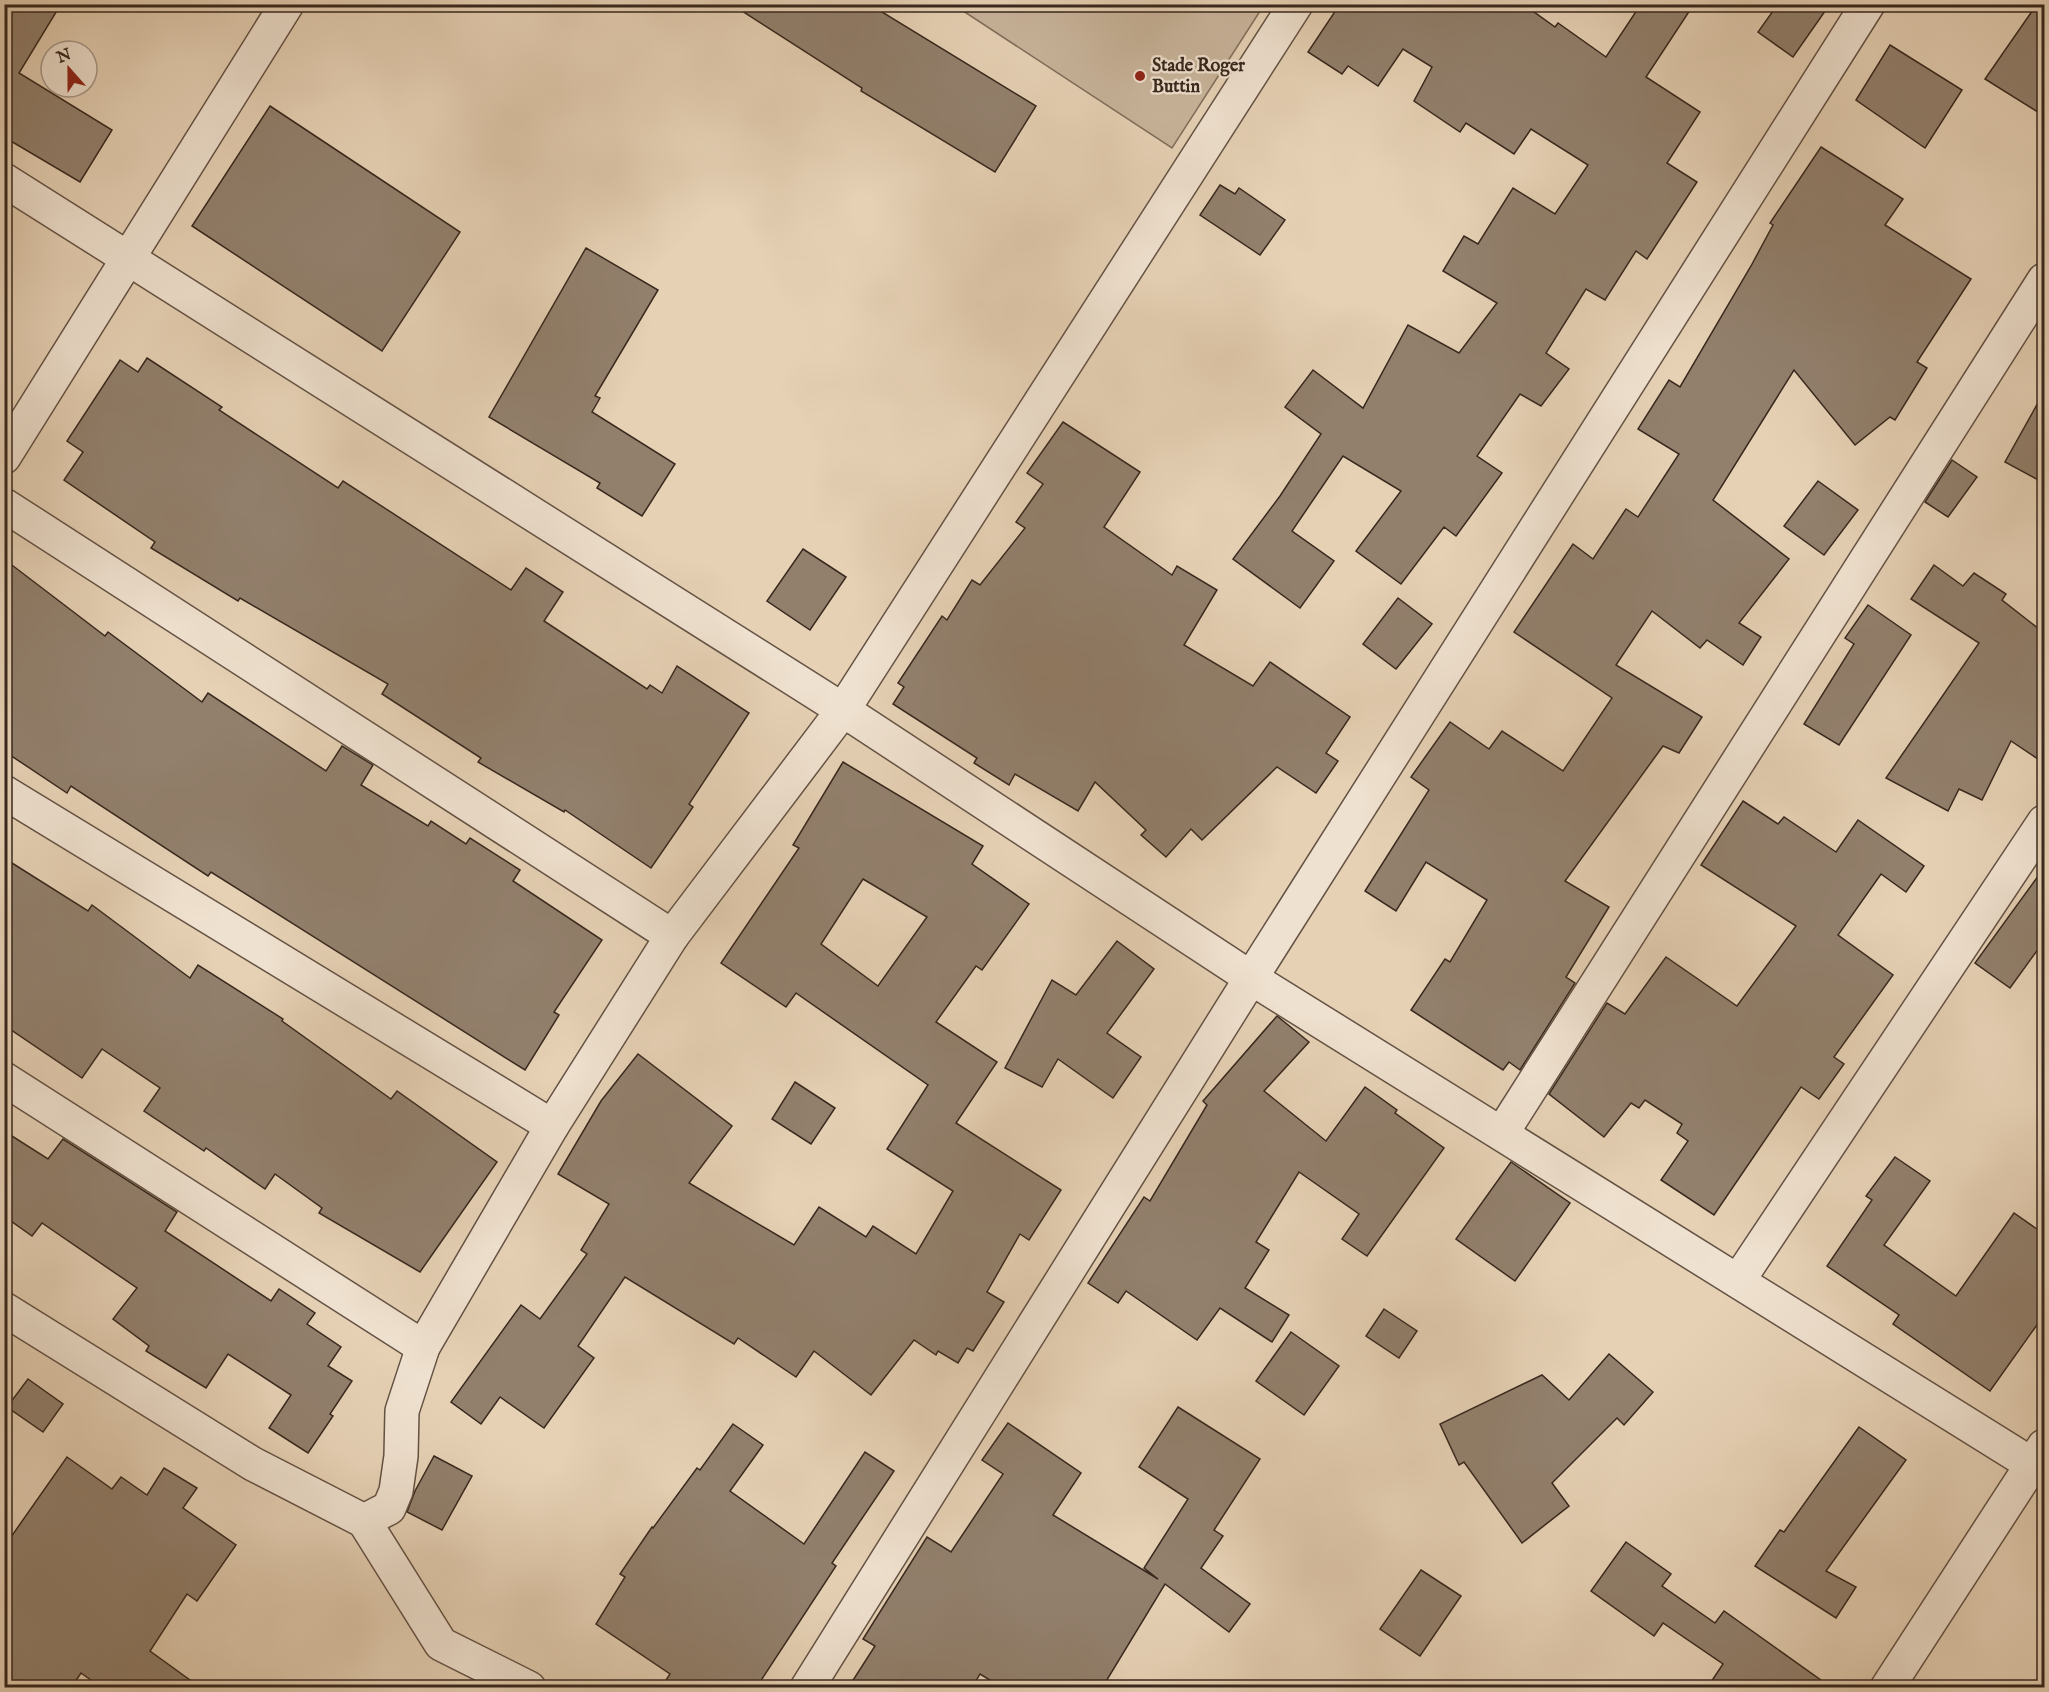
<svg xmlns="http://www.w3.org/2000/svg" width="2049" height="1692" font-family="'IM FELL English',serif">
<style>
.green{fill:#c8b49b;stroke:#806e5c;stroke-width:1.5}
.building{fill:#92806d;stroke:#38281e;stroke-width:1.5;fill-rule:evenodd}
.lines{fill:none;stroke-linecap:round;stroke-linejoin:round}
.minor-casing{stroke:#645244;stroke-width:36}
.minor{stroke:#efe1cf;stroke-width:33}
.poi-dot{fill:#8f2418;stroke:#efe1cf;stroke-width:2}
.labels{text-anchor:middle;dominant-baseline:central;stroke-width:4.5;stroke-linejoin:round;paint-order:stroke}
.poi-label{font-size:18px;font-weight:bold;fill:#38281e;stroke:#efe1cf;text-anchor:start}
</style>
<rect width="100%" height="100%" fill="#e6d1b5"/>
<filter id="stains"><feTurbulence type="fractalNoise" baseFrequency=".00333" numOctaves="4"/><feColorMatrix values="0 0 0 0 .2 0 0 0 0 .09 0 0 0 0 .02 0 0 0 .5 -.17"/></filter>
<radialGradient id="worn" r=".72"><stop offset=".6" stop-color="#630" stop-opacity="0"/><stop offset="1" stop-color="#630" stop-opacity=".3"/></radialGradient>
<path class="green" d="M 954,5 L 1264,5 L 1172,148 Z"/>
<g class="building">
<path d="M 4,4 L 61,4 L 19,73 L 112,130 L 80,182 L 4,137 Z"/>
<path d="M 731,4 L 869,4 L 1036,106 L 995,172 L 861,91 L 862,88 Z"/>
<path d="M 1340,4 L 1523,4 L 1555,27 L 1558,23 L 1606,57 L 1641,4 L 1694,4 L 1646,77 L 1700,112 L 1667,163 L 1697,182 L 1647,259 L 1636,251 L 1605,300 L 1586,289 L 1546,353 L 1569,369 L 1541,406 L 1520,394 L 1477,456 L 1502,473 L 1456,536 L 1444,527 L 1401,584 L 1356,551 L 1401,491 L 1343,456 L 1292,531 L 1334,561 L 1300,608 L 1233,559 L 1280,496 L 1321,434 L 1285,407 L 1313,370 L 1363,408 L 1408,325 L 1459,353 L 1497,303 L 1443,271 L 1464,236 L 1478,244 L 1513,188 L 1555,214 L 1588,165 L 1531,129 L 1514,154 L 1466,123 L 1460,132 L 1414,101 L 1432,67 L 1403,49 L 1378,86 L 1348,66 L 1342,74 L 1308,52 Z"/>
<path d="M 1778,4 L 1830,4 L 1793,57 L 1758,32 Z"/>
<path d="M 2037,4 L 2044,4 L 2044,116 L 1985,79 Z"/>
<path d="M 1890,45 L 1962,90 L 1925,148 L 1856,100 Z"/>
<path d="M 270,106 L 460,232 L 382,351 L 192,226 Z"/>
<path d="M 1821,147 L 1903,199 L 1885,225 L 1971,279 L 1917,362 L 1927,368 L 1895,420 L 1890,417 L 1855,445 L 1794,370 L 1713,500 L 1789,559 L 1739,623 L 1761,637 L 1743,665 L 1707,640 L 1700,648 L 1652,611 L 1616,665 L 1702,717 L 1679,753 L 1663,746 L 1565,881 L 1609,907 L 1566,977 L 1575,983 L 1520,1070 L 1509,1062 L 1503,1070 L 1411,1010 L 1445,959 L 1450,962 L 1487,900 L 1426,862 L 1396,911 L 1365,891 L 1429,790 L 1411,777 L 1450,722 L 1489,749 L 1502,731 L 1563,771 L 1612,698 L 1514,632 L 1573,544 L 1593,559 L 1626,509 L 1638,517 L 1679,454 L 1638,429 L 1669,380 L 1680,387 L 1751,266 L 1773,225 L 1770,223 Z"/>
<path d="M 1220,185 L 1235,194 L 1239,188 L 1285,220 L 1260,255 L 1200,215 Z"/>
<path d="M 586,248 L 658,290 L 595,396 L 600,398 L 592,412 L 675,464 L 642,516 L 597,488 L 600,483 L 489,417 Z"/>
<path d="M 147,358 L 222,407 L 219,410 L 338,488 L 343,481 L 511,590 L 526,568 L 563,592 L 544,621 L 647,689 L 650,685 L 662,693 L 677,666 L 749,713 L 689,804 L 693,807 L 651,868 L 565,810 L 564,812 L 478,762 L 481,758 L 382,694 L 388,684 L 240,598 L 238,601 L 151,548 L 155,542 L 64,480 L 83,452 L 67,441 L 120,360 L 138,372 Z"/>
<path d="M 2044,392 L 2044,483 L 2005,462 Z"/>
<path d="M 1063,422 L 1140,472 L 1104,527 L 1172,575 L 1177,566 L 1217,590 L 1184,645 L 1253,686 L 1270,662 L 1350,717 L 1326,753 L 1338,761 L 1316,793 L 1277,767 L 1202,840 L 1191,829 L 1166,857 L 1141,835 L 1146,830 L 1095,782 L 1078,811 L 1015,774 L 1009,785 L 974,763 L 977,758 L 893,704 L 904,687 L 898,683 L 942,616 L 947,620 L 972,580 L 980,585 L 1025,528 L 1016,522 L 1043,484 L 1027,473 Z"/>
<path d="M 1952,460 L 1977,477 L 1948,517 L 1925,502 Z"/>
<path d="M 1818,481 L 1858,510 L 1824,555 L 1784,526 Z"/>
<path d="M 803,549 L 846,577 L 810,630 L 767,601 Z"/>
<path d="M 4,559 L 105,636 L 108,632 L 202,702 L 208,693 L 326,771 L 342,746 L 373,765 L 361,785 L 428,826 L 431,821 L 466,844 L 470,838 L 520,870 L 513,881 L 602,940 L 554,1012 L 559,1015 L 525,1070 L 211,872 L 208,876 L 71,786 L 67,793 L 4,751 Z"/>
<path d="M 1934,565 L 1963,586 L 1974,573 L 2006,594 L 2002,600 L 2044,633 L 2044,763 L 2011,741 L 1982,800 L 1959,789 L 1948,811 L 1886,778 L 1979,643 L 1911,599 Z"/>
<path d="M 1398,598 L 1432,624 L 1396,669 L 1363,644 Z"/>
<path d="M 1868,605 L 1911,635 L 1839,745 L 1804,724 L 1854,644 L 1845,638 Z"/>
<path d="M 843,762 L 983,846 L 972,864 L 1029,904 L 982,970 L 976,966 L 936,1022 L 997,1062 L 956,1123 L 1061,1190 L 1029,1240 L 1020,1234 L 987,1292 L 1004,1302 L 973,1351 L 967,1348 L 958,1363 L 938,1351 L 936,1355 L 914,1340 L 871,1395 L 814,1351 L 796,1377 L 738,1338 L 734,1344 L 625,1277 L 578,1346 L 594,1358 L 544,1428 L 500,1397 L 481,1424 L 451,1402 L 521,1305 L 540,1319 L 587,1254 L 581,1250 L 609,1204 L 558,1174 L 601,1101 L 638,1054 L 732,1126 L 689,1183 L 794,1245 L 819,1207 L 866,1237 L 873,1226 L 916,1254 L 953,1191 L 887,1149 L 928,1085 L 796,993 L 786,1007 L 721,963 L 799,848 L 793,845 ZM 863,879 L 927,917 L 878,986 L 821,944 Z"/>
<path d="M 1743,801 L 1778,824 L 1784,817 L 1836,852 L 1858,820 L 1924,866 L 1906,892 L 1881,874 L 1838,935 L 1893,975 L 1834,1057 L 1844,1064 L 1819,1099 L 1801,1087 L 1714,1215 L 1661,1180 L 1688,1141 L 1677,1133 L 1682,1124 L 1645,1100 L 1639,1108 L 1631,1103 L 1604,1137 L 1549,1094 L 1607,1003 L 1625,1014 L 1666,957 L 1737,1006 L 1796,926 L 1701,865 Z"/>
<path d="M 4,858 L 88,911 L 92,905 L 190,978 L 198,965 L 283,1019 L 282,1021 L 391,1099 L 397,1091 L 497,1162 L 420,1272 L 319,1213 L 322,1208 L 275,1174 L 265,1189 L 206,1148 L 204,1151 L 144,1111 L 160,1088 L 102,1049 L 82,1078 L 4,1025 Z"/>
<path d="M 2044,868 L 2044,941 L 2010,988 L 1975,963 Z"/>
<path d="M 1117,941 L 1154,969 L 1107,1033 L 1141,1057 L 1113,1098 L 1058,1059 L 1042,1087 L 1005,1068 L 1052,980 L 1076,995 Z"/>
<path d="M 1277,1016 L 1309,1042 L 1264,1091 L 1326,1141 L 1365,1087 L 1397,1110 L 1395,1113 L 1444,1148 L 1367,1256 L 1342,1239 L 1359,1214 L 1299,1172 L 1256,1242 L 1269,1250 L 1245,1288 L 1289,1315 L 1272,1342 L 1220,1308 L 1197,1340 L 1126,1291 L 1118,1303 L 1088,1283 L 1144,1197 L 1150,1201 L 1207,1105 L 1203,1101 Z"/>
<path d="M 795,1082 L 835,1108 L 811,1144 L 772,1119 Z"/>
<path d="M 4,1131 L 48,1159 L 63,1139 L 177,1212 L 165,1231 L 271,1301 L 279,1289 L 315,1313 L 307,1324 L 341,1347 L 328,1366 L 352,1381 L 330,1414 L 333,1416 L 308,1453 L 269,1428 L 291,1395 L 228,1354 L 206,1388 L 146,1351 L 149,1346 L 113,1319 L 137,1288 L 42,1223 L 32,1236 L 4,1216 Z"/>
<path d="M 1895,1157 L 1930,1181 L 1884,1245 L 1956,1296 L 2014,1213 L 2044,1234 L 2044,1315 L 1990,1391 L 1893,1324 L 1899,1315 L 1827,1266 L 1872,1200 L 1866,1196 Z"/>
<path d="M 1511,1162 L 1570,1203 L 1515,1281 L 1456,1239 Z"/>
<path d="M 1384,1309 L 1417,1331 L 1399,1358 L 1366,1336 Z"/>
<path d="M 1291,1332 L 1339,1366 L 1304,1415 L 1256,1381 Z"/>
<path d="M 1609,1354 L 1653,1392 L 1624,1425 L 1617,1418 L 1552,1483 L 1569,1506 L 1522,1543 L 1464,1462 L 1459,1465 L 1440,1424 L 1542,1375 L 1569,1400 Z"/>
<path d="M 28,1379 L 63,1404 L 43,1432 L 7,1407 Z"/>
<path d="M 1178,1407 L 1260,1459 L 1214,1530 L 1223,1536 L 1201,1568 L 1250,1604 L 1229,1632 L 1165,1584 L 1102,1688 L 1003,1688 L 980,1674 L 972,1688 L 848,1688 L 875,1646 L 863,1639 L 927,1537 L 951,1552 L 1003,1474 L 982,1460 L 1008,1423 L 1081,1473 L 1053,1515 L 1158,1579 L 1144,1568 L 1188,1499 L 1139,1467 Z"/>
<path d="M 733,1424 L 763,1445 L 730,1491 L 804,1544 L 865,1452 L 894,1471 L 832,1563 L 836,1566 L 756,1688 L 661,1688 L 670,1674 L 596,1624 L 625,1577 L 620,1574 L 652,1527 L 653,1528 L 697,1468 L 700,1470 Z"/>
<path d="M 1859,1427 L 1906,1460 L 1826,1571 L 1856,1587 L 1836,1618 L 1755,1566 L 1780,1530 L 1784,1532 Z"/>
<path d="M 434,1456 L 472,1476 L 442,1530 L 407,1512 L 415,1491 Z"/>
<path d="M 67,1457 L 112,1489 L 121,1477 L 147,1495 L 164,1468 L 197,1488 L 183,1508 L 236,1545 L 197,1601 L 187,1594 L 150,1651 L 201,1688 L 102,1688 L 81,1673 L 71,1688 L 4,1688 L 4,1547 Z"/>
<path d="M 1626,1542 L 1671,1574 L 1662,1586 L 1715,1623 L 1724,1611 L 1832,1688 L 1707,1688 L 1723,1664 L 1663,1623 L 1654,1636 L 1591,1591 Z"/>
<path d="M 1421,1570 L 1461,1596 L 1420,1656 L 1380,1629 Z"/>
</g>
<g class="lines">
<g class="minor-casing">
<g id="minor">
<path d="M 4,180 L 843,710 L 1251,978 L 2044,1472"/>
<path d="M 4,457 L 287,4"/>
<path d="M 4,505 L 672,936"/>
<path d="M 4,792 L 552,1126"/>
<path d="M 4,1079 L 423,1347"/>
<path d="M 1502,1133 L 2044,280"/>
<path d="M 1738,1281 L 2044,822"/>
<path d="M 4,1309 L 253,1464 L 364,1521 L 389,1508 L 396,1491 L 401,1456 L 402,1411 L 423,1347 L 552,1126 L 672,936 L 843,710 L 1296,4"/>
<path d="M 364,1521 L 441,1644 L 529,1688"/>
<path d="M 807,1688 L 1251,978 L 1868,4"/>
<path d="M 1887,1688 L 2044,1446"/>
</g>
</g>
<use href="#minor" class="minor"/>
</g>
<circle class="poi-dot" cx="1140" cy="76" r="6"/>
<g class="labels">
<g class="poi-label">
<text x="1152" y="66">Stade Roger<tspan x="1152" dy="21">Buttin</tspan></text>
</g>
</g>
<rect width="2049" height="1692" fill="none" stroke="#e6d1b5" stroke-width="24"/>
<rect x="6" y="6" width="2037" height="1680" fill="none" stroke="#38281e" stroke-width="3"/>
<rect x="12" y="12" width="2025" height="1668" fill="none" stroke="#38281e" stroke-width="1.5"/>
<g transform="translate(69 69) rotate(339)"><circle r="28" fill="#efe1cf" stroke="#a69788" stroke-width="1.5"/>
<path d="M0-4.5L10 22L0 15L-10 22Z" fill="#8f2418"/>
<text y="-9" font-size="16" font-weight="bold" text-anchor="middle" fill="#38281e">N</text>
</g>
<rect width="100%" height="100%" filter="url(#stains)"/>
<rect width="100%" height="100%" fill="url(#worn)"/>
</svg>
